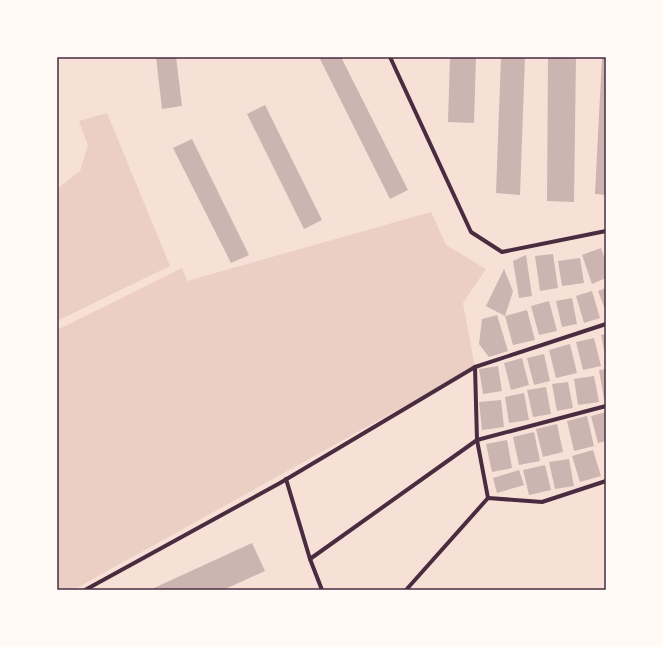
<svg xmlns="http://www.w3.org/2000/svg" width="663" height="647" font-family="Poppins,sans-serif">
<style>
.green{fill:#ebcfc5}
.building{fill:#ccb4b1}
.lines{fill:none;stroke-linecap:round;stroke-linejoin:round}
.minor{stroke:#4a2c40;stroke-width:4}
.neatline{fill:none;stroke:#4a2c40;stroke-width:1.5}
</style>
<rect width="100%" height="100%" fill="#f7e1d7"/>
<g class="green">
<path d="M 107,113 L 170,266 L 57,321 L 57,189 L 80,171 L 88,145 L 79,121 Z"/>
<path d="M 431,212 L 446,245 L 486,269 L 463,303 L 475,367 L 73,590 L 57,590 L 57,330 L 182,268 L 187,281 Z"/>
</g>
<g class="building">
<path d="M 156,57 L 176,57 L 182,106 L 162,109 Z"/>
<path d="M 319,57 L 341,57 L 408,190 L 390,199 Z"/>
<path d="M 450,57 L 476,57 L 474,123 L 448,122 Z"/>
<path d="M 501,57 L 525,57 L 520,195 L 496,193 Z"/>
<path d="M 548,57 L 576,57 L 574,202 L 547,201 Z"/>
<path d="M 602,57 L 606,57 L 606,195 L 595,194 Z"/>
<path d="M 265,105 L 322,220 L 304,229 L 247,114 Z"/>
<path d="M 192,139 L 249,255 L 231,263 L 173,148 Z"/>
<path d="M 601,248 L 606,262 L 606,278 L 592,284 L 582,255 Z"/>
<path d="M 553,254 L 558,288 L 540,291 L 535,256 Z"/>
<path d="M 526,255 L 532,296 L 519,298 L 513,261 Z"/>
<path d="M 580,258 L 584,283 L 562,286 L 558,261 Z"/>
<path d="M 504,269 L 513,291 L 505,316 L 486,306 Z"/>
<path d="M 606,288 L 606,312 L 598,291 Z"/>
<path d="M 592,291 L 600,318 L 584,323 L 576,296 Z"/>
<path d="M 572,298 L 577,324 L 562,327 L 556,301 Z"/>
<path d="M 549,301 L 557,331 L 539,335 L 531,306 Z"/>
<path d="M 527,310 L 535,340 L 513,345 L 505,316 Z"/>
<path d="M 497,315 L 508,351 L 489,357 L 479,344 L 482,319 Z"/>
<path d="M 606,334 L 606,354 L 605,355 L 601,335 Z"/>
<path d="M 594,338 L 601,366 L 583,370 L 576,342 Z"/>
<path d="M 570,344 L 577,373 L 556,378 L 549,350 Z"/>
<path d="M 544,354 L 550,381 L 534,385 L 527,358 Z"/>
<path d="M 522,358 L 529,385 L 511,390 L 504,363 Z"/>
<path d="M 498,366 L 502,391 L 483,394 L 479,369 Z"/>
<path d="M 606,369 L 606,398 L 604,399 L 599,370 Z"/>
<path d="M 594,376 L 599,402 L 578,405 L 574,379 Z"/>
<path d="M 568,382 L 573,408 L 557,411 L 552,384 Z"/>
<path d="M 546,387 L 551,414 L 533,417 L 527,390 Z"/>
<path d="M 524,393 L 529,420 L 509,423 L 505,397 Z"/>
<path d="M 501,400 L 504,427 L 482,430 L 479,402 Z"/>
<path d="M 606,412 L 606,441 L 598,443 L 591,416 Z"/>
<path d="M 587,416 L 594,446 L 574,451 L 567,421 Z"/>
<path d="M 557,424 L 563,452 L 543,457 L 536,429 Z"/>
<path d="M 534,432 L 540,461 L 519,465 L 513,437 Z"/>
<path d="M 507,440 L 512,468 L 492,472 L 486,444 Z"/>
<path d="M 593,450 L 601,476 L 580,482 L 572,456 Z"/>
<path d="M 569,459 L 574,486 L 555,489 L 549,462 Z"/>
<path d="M 545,465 L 551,490 L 529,495 L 523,470 Z"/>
<path d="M 519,470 L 524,485 L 497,493 L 493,478 Z"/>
<path d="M 252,543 L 265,571 L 223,590 L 155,590 L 154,588 Z"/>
</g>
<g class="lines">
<g class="minor">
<path d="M 390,57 L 471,232 L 502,252 L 606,231"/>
<path d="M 475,367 L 477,440 L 488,498"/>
<path d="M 286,479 L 310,559 L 322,590"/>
<path d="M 310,559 L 477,440 L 606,406"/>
<path d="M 85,590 L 280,483 L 475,367 L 606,324"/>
<path d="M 406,590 L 488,498 L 542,502 L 606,481"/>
</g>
</g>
<rect width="663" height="647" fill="none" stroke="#fffaf5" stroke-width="116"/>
<rect x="58" y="58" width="547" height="531" class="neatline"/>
</svg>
